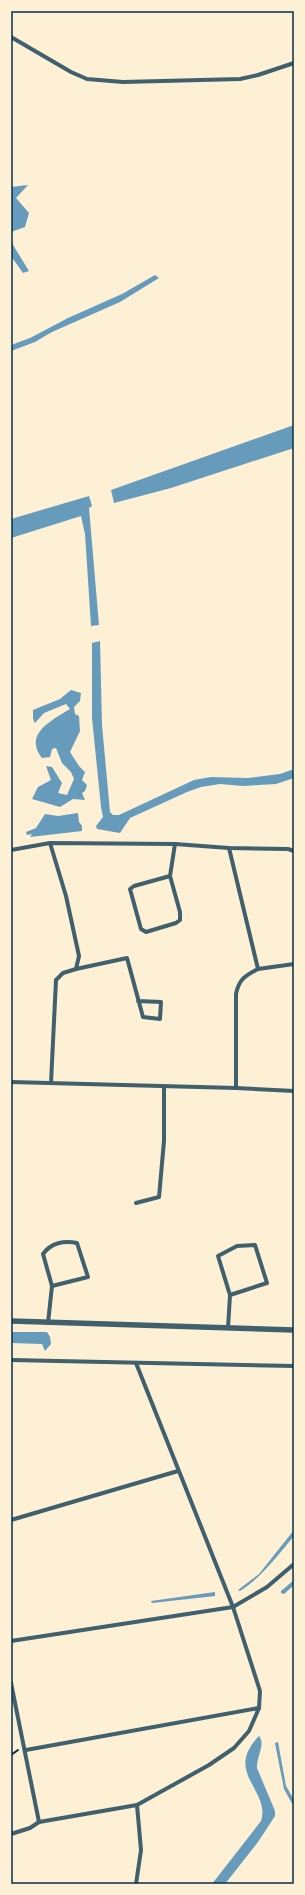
<svg xmlns="http://www.w3.org/2000/svg" width="305" height="1895" font-family="Helvetica,sans-serif">
<style>
.water{fill:#669bbc}
.lines{fill:none;stroke-linecap:round;stroke-linejoin:round}
.path{stroke:#003049;stroke-width:2}
.minor{stroke:#3f606c;stroke-width:4}
.tertiary{stroke:#3f606c;stroke-width:5.5}
.neatline{fill:none;stroke:#003049;stroke-width:1.5}
</style>
<rect width="100%" height="100%" fill="#fdf0d5"/>
<g class="water">
<path d="M 28,185 L 16,198 L 29,213 L 25,227 L 11,232 L 11,187 Z"/>
<path d="M 11,234 L 13,245 L 29,271 L 23,273 L 11,256 Z"/>
<path d="M 155,275 L 159,278 L 120,302 L 52,332 L 35,342 L 11,351 L 11,345 L 30,338 L 68,318 L 122,294 Z"/>
<path d="M 294,425 L 294,448 L 171,488 L 114,503 L 111,490 Z"/>
<path d="M 89,496 L 92,506 L 89,508 L 99,625 L 91,626 L 85,534 L 81,516 L 11,538 L 11,519 Z"/>
<path d="M 100,641 L 102,725 L 110,812 L 113,815 L 119,815 L 194,780 L 211,777 L 248,778 L 280,774 L 294,769 L 294,778 L 276,784 L 243,786 L 220,784 L 201,787 L 187,792 L 130,818 L 120,833 L 97,829 L 96,826 L 103,817 L 101,807 L 92,718 L 92,643 Z"/>
<path d="M 71,690 L 81,693 L 80,701 L 74,707 L 75,714 L 79,716 L 80,731 L 70,752 L 79,766 L 85,772 L 82,780 L 87,785 L 85,791 L 82,793 L 85,800 L 73,799 L 60,807 L 32,799 L 38,787 L 51,780 L 46,766 L 52,767 L 62,783 L 58,793 L 67,795 L 74,779 L 71,772 L 62,763 L 56,748 L 52,749 L 50,757 L 42,758 C 23,734 52,720 70,709 L 66,704 L 44,713 L 35,723 L 33,719 L 33,710 L 60,699 Z"/>
<path d="M 78,813 L 79,822 L 82,826 L 82,831 L 30,837 L 32,834 L 27,835 L 26,832 L 36,828 L 45,814 L 58,816 Z"/>
<path d="M 11,1332 L 47,1332 L 50,1337 L 51,1344 L 45,1351 L 42,1344 L 11,1343 Z"/>
<path d="M 294,1530 L 294,1536 C 277,1556 262,1577 240,1591 L 238,1590 L 259,1574 Z"/>
<path d="M 294,1580 L 294,1585 L 284,1594 L 281,1593 L 281,1591 Z"/>
<path d="M 215,1592 L 215,1596 L 152,1603 L 151,1601 Z"/>
<path d="M 259,1736 C 266,1744 256,1758 257,1768 L 275,1811 L 275,1816 L 258,1842 L 225,1884 L 212,1884 L 261,1821 C 271,1790 223,1773 259,1736 Z"/>
<path d="M 278,1742 L 286,1786 L 294,1800 L 294,1807 L 284,1789 L 275,1743 Z"/>
</g>
<g class="lines">
<path class="path" d="M 11,1755 L 18,1750"/>
<g class="minor">
<path d="M 11,37 L 71,72 L 87,79 L 123,82 L 240,79 L 258,75 L 294,63"/>
<path d="M 50,843 L 66,896 L 79,956 L 76,969 L 63,973 L 56,980 L 51,1083"/>
<path d="M 229,848 L 258,969 C 245,976 239,979 236,994 L 236,1088"/>
<path d="M 11,850 L 50,843 L 175,844 L 229,848 L 288,849 L 294,851"/>
<path d="M 170,876 L 134,886 L 130,889 L 141,929 L 146,932 L 176,923 L 180,920 L 180,912 L 170,876 L 175,844"/>
<path d="M 76,969 L 127,958 L 143,1017 L 160,1019 L 161,1002 L 138,1001"/>
<path d="M 258,969 L 294,964"/>
<path d="M 11,1082 L 236,1088 L 294,1091"/>
<path d="M 136,1203 L 159,1197 L 164,1141 L 164,1087"/>
<path d="M 48,1323 L 52,1286 L 88,1277 L 77,1243 C 64,1240 51,1243 43,1254 L 52,1286"/>
<path d="M 228,1328 L 230,1295 L 267,1283 L 255,1245 L 237,1246 L 218,1256 L 230,1295"/>
<path d="M 11,1360 L 294,1366"/>
<path d="M 11,1520 L 178,1471"/>
<path d="M 11,1641 L 233,1607 L 267,1587 L 294,1564"/>
<path d="M 11,1683 L 39,1822 L 30,1828 L 11,1834"/>
<path d="M 26,1750 L 259,1708"/>
<path d="M 39,1822 L 137,1805 L 209,1765 L 234,1748 L 249,1731 L 259,1708 L 260,1691 L 233,1607 L 136,1363"/>
<path d="M 136,1884 L 141,1850 L 137,1805"/>
</g>
<path class="tertiary" d="M 11,1321 L 294,1330"/>
</g>
<rect width="305" height="1895" fill="none" stroke="#fdf0d5" stroke-width="24"/>
<rect x="12" y="12" width="281" height="1871" class="neatline"/>
</svg>
